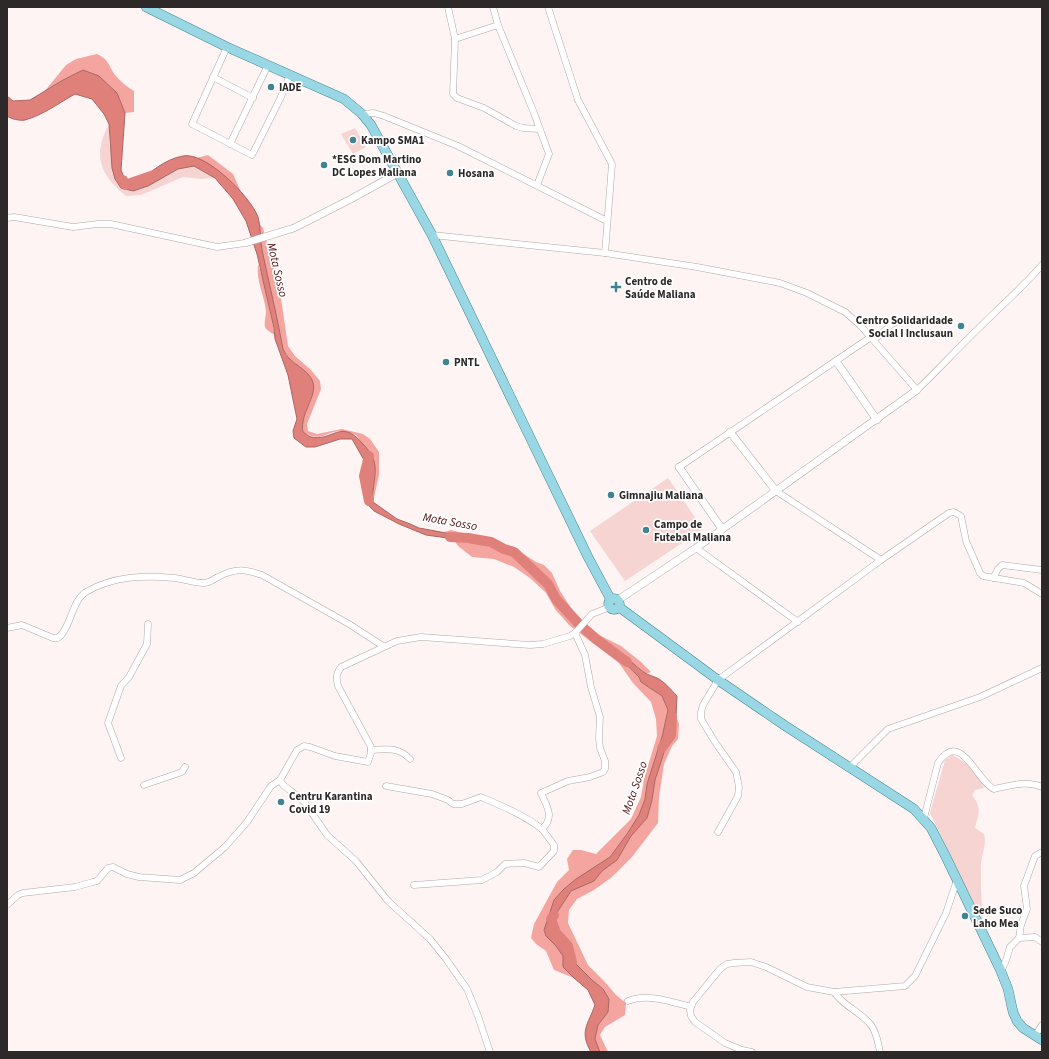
<svg xmlns="http://www.w3.org/2000/svg" width="1049" height="1059" font-family="'Source Sans 3',sans-serif">
<style>
.green{fill:#f6d4d1}
.forest{fill:#f4a5a0}
.water{fill:#df807b;stroke:#aa6662}
.lines{fill:none;stroke-linecap:round;stroke-linejoin:round}
.river{stroke:#df807b;stroke-width:10}
.minor-casing{stroke:#b2a6a5;stroke-width:7}
.tertiary-casing{stroke:#b2a6a5;stroke-width:8}
.primary-casing{stroke:#468996;stroke-width:10}
.minor{stroke:#fff;stroke-width:6}
.tertiary{stroke:#fff;stroke-width:7}
.primary{stroke:#98d7e3;stroke-width:9}
.poi-dot{fill:#3f8492;stroke:#fff;stroke-width:1.5}
.labels{text-anchor:middle;dominant-baseline:central;stroke-width:3.5;stroke-linejoin:round;paint-order:stroke}
.poi-label{font-size:11px;font-weight:bold;fill:#2e2929;stroke:#fff;text-anchor:start}
.water-label{font-size:12px;font-style:italic;fill:#4d1113;stroke:#fff}
</style>
<rect width="100%" height="100%" fill="#fff4f4"/>
<g class="green">
<path d="M 109,124 L 109,146 L 121,188 L 133,191 L 148,186 L 178,169 L 194,166 L 215,178 L 201,179 L 183,177 L 141,195 L 126,196 C 100,175 92,155 109,124 Z"/>
<path d="M 355,128 L 366,147 L 353,154 L 341,134 Z"/>
<path d="M 668,478 L 703,529 L 625,581 L 590,531 Z"/>
<path d="M 952,755 C 969,763 976,770 984,788 L 975,790 L 972,795 C 982,808 979,813 975,828 L 984,834 C 987,844 982,853 981,863 C 980,883 982,903 983,923 L 930,813 L 945,760 Z"/>
</g>
<g class="forest">
<path d="M 97,54 C 110,60 108,66 116,76 C 121,82 127,87 134,91 L 134,112 L 125,113 L 117,93 L 99,76 L 83,70 L 63,80 L 44,92 L 66,65 L 76,59 Z"/>
<path d="M 208,155 L 233,174 L 241,192 L 225,177 L 197,158 Z"/>
<path d="M 259,224 L 263,228 L 271,259 L 277,271 L 288,346 L 295,356 L 311,370 L 320,381 L 321,389 L 307,424 L 308,431 L 317,434 L 342,429 L 363,434 L 370,439 L 379,452 L 379,475 L 373,502 C 371,490 378,470 374,461 C 370,452 361,443 356,435 C 351,434 345,431 340,431 C 324,432 321,443 303,432 C 301,419 307,409 312,398 L 295,363 L 289,358 L 283,349 L 262,250 Z"/>
<path d="M 258,264 L 264,283 L 275,335 C 272,333 267,331 265,327 C 264,322 266,316 266,311 C 264,294 256,282 258,264 Z"/>
<path d="M 451,530 L 480,538 L 490,539 L 513,547 L 536,562 L 544,565 L 552,573 L 560,591 L 579,620 L 601,636 L 621,646 L 641,662 L 651,672 L 646,674 L 638,667 L 619,654 L 629,668 L 639,677 L 641,682 L 662,696 L 668,710 L 662,737 L 647,784 L 645,799 L 639,815 L 627,834 L 610,857 L 576,879 L 549,917 L 544,930 L 546,936 L 556,946 L 563,956 L 563,967 L 574,978 L 554,970 L 546,951 L 536,944 L 531,938 L 534,924 L 557,882 L 569,870 L 567,859 L 573,850 L 581,850 L 596,854 L 631,819 L 641,797 L 644,779 L 657,736 L 656,719 L 651,702 L 633,683 L 619,663 L 569,625 L 555,609 L 546,593 L 530,578 L 514,567 L 494,559 L 472,557 L 458,546 L 454,540 L 468,541 L 457,535 L 444,532 Z"/>
<path d="M 676,716 L 679,724 L 678,739 L 672,746 L 664,764 L 659,797 L 658,823 L 632,857 L 612,877 L 594,890 L 577,899 L 569,910 L 568,923 L 588,965 L 604,981 L 616,995 L 626,1003 L 625,1015 L 605,1027 L 600,1035 L 608,1052 L 600,1052 L 595,1040 L 598,1025 L 608,1012 L 603,989 L 592,980 L 575,963 L 572,951 L 560,941 L 554,931 L 556,914 L 571,891 L 594,881 L 602,871 L 617,860 L 631,836 L 647,818 L 652,800 L 655,780 Z"/>
</g>
<g class="water">
<path d="M 83,70 L 99,76 L 117,93 L 125,113 L 121,170 L 126,182 L 136,184 C 149,173 165,159 183,156 C 205,151 251,197 258,217 C 261,227 260,239 262,250 C 269,283 277,316 283,349 C 285,352 287,357 290,359 C 297,366 306,370 311,378 C 321,394 299,412 303,432 C 305,433 308,436 311,437 C 332,442 341,418 362,443 C 367,448 372,455 374,461 C 378,474 371,489 373,502 L 397,519 L 410,524 L 419,528 L 457,535 L 469,541 L 426,535 L 399,524 L 374,511 L 368,505 L 365,497 L 367,486 L 364,460 L 352,439 L 340,439 L 315,447 L 306,447 L 294,438 L 293,431 L 297,419 L 288,375 L 275,339 L 274,328 L 257,254 L 246,221 L 233,199 L 215,178 L 194,166 L 178,169 L 148,186 L 133,191 L 121,188 L 115,179 L 112,168 L 109,124 L 104,114 L 92,99 L 75,94 C 59,103 43,115 25,120 C 20,121 11,119 7,116 L 7,96 L 13,101 L 30,100 L 63,80 Z"/>
<path d="M 614,653 C 626,655 635,666 645,673 C 648,675 653,676 657,678 C 665,682 671,690 677,696 L 676,716 L 655,780 L 652,800 L 647,818 L 631,836 L 617,860 L 602,871 L 594,881 L 571,891 L 556,914 L 554,932 L 560,941 L 572,951 L 575,963 L 592,980 L 603,989 L 609,999 L 608,1012 L 598,1025 L 595,1039 L 600,1052 L 591,1052 C 579,1031 588,1025 595,1005 L 588,990 L 574,978 L 563,967 L 563,956 L 556,946 L 546,936 L 544,930 L 554,900 L 564,889 L 576,879 L 610,857 L 627,834 L 639,815 L 645,799 L 647,784 L 662,737 L 668,710 L 662,696 L 641,682 L 639,677 Z"/>
</g>
<g class="lines">
<g class="river">
<path d="M 123,180 L 125,185 L 154,175"/>
<path d="M 369,501 L 364,476 L 369,456"/>
<path d="M 450,537 L 468,538 L 491,542 L 504,549 L 514,552 L 548,584 L 556,599 L 578,623 L 596,639 L 627,662"/>
<path d="M 662,748 L 671,735 L 672,717"/>
<path d="M 554,915 L 551,919 L 556,933 L 568,946 L 572,962"/>
</g>
<g class="minor-casing">
<g id="minor">
<path d="M 448,7 L 455,39 L 453,94 L 457,98 L 484,108 L 516,126 L 523,128 L 539,129"/>
<path d="M 493,7 L 498,25 L 534,113 L 549,154 L 537,185"/>
<path d="M 548,7 L 578,100 L 612,164 L 605,253"/>
<path d="M 455,39 L 498,25"/>
<path d="M 227,47 L 192,124 L 252,155 L 280,99 L 290,75"/>
<path d="M 213,77 L 253,98"/>
<path d="M 362,114 L 374,113 L 384,116 L 458,146 L 607,221"/>
<path d="M 230,144 L 268,65"/>
<path d="M 7,218 L 14,217 L 73,227 L 98,224 L 111,224 L 217,247 L 245,243"/>
<path d="M 432,235 L 605,253 L 697,267 L 780,283 L 807,293 L 845,312 L 860,325 L 917,390 C 939,369 959,347 981,326 C 1001,306 1023,287 1042,265"/>
<path d="M 874,340 L 892,324 L 899,321"/>
<path d="M 679,467 L 871,337"/>
<path d="M 776,491 L 881,560 L 949,513 L 954,512 L 961,516 L 966,541 L 980,573 L 983,576 L 1024,583 L 1042,594"/>
<path d="M 696,548 L 798,622"/>
<path d="M 993,578 L 998,569 L 1002,565 L 1042,570"/>
<path d="M 7,628 L 22,625 L 53,638 L 58,638 C 71,628 72,600 86,592 C 113,576 144,575 174,578 C 184,579 194,583 204,583 C 209,583 214,579 218,577 C 235,568 244,569 262,575 L 349,624 L 383,646"/>
<path d="M 371,750 C 387,749 399,747 410,759"/>
<path d="M 121,758 L 108,723 L 121,686 L 129,677 L 147,644 L 148,624"/>
<path d="M 849,768 L 888,729 L 980,697 L 1042,668"/>
<path d="M 280,780 L 283,785 L 299,797 L 305,803 L 327,835 L 356,861 L 388,901 L 430,939 L 446,959 L 467,989 L 478,1016 L 490,1052"/>
<path d="M 144,785 L 182,772 L 185,767"/>
<path d="M 386,786 L 432,794 L 448,800 L 453,804 L 462,804 L 481,797 C 502,806 524,815 542,829"/>
<path d="M 924,818 L 938,763 C 961,728 977,782 994,789 C 1010,786 1027,780 1042,787"/>
<path d="M 718,832 L 738,796 L 739,787 L 736,772 L 715,742 L 701,719 L 701,712 L 703,705 L 718,680 L 881,560"/>
<path d="M 414,885 L 482,880 L 497,872 L 505,864 L 524,863 L 539,867 L 554,851 L 554,845 L 542,829 C 555,817 547,807 541,793 L 568,781 L 590,777 L 603,772 L 605,769 L 605,761 L 600,748 L 599,738 L 600,717 L 591,687 L 585,655 L 575,633"/>
<path d="M 7,905 L 18,895 L 23,893 L 75,887 L 93,882 L 97,881 L 108,868 L 113,867 L 127,874 L 139,877 L 180,880 L 194,873 L 225,847 L 247,822 L 271,786 L 280,780 L 297,750 L 304,746 L 310,747 L 335,756 L 368,762 L 371,753 L 371,747 L 338,686 C 336,678 336,674 341,667 L 397,641 L 421,637 L 530,645 L 543,644 L 570,636 L 575,633 L 592,614 L 610,607"/>
<path d="M 1019,938 L 1035,937 L 1042,942"/>
<path d="M 1001,972 L 1006,960 L 1010,947 L 1019,938 L 1021,925 L 1027,909 L 1024,886 L 1035,856 L 1042,852"/>
<path d="M 834,992 C 843,1006 861,1012 871,1025 C 877,1033 878,1043 880,1052"/>
<path d="M 628,1001 C 648,993 672,1002 691,1007"/>
<path d="M 1035,1036 L 1042,1025"/>
<path d="M 752,1052 L 742,1050 L 725,1043 L 695,1022 L 691,1016 L 690,1010 L 693,1002 L 720,969 L 727,964 L 734,963 L 751,962 L 766,967 L 807,987 L 834,992 L 905,986 L 915,976 L 946,913 L 957,880"/>
</g>
</g>
<g class="tertiary-casing">
<g id="tertiary">
<path d="M 245,243 L 294,228 L 351,199 L 398,173"/>
<path d="M 836,361 L 877,420"/>
<path d="M 730,432 L 776,491"/>
<path d="M 679,467 L 722,529"/>
<path d="M 618,600 L 696,548 L 917,390"/>
</g>
</g>
<g class="primary-casing">
<g id="primary">
<path d="M 146,7 L 227,47 L 344,99 L 362,114 L 371,125 L 432,235 L 588,557 L 611,600"/>
<circle cx="614" cy="604" r="5.5"/>
<path d="M 619,607 L 718,680 L 784,725 L 914,809 L 931,828 L 945,855 L 1000,969 L 1008,989 L 1013,1012 L 1017,1021 L 1023,1028 L 1042,1040"/>
</g>
</g>
<use href="#minor" class="minor"/>
<use href="#tertiary" class="tertiary"/>
<use href="#primary" class="primary"/>
</g>
<g class="poi-dot">
<circle cx="271" cy="87" r="4"/>
<circle cx="353" cy="140" r="4"/>
<circle cx="324" cy="165" r="4"/>
<circle cx="450" cy="173" r="4"/>
<path d="M614 281h4v4h4v4h-4v4h-4v-4h-4v-4h4z"/>
<circle cx="961" cy="326" r="4"/>
<circle cx="446" cy="362" r="4"/>
<circle cx="611" cy="495" r="4"/>
<circle cx="646" cy="530" r="4"/>
<circle cx="281" cy="802" r="4"/>
<circle cx="965" cy="916" r="4"/>
</g>
<g class="labels">
<g class="poi-label">
<text x="279" y="87">IADE</text>
<text x="361" y="140">Kampo SMA1</text>
<text x="332" y="159">*ESG Dom Martino<tspan x="332" dy="13">DC Lopes Maliana</tspan></text>
<text x="458" y="173">Hosana</text>
<text x="625" y="281">Centro de<tspan x="625" dy="13">Saúde Maliana</tspan></text>
<text x="953" y="320" text-anchor="end">Centro Solidaridade<tspan x="953" dy="13">Social I Inclusaun</tspan></text>
<text x="454" y="362">PNTL</text>
<text x="619" y="495">Gimnajiu Maliana</text>
<text x="654" y="524">Campo de<tspan x="654" dy="13">Futebal Maliana</tspan></text>
<text x="289" y="796">Centru Karantina<tspan x="289" dy="13">Covid 19</tspan></text>
<text x="973" y="910">Sede Suco<tspan x="973" dy="13">Laho Mea</tspan></text>
</g>
<g class="water-label">
<text transform="translate(277 270) rotate(77)">Mota Sosso</text>
<text transform="translate(450 522) rotate(10)">Mota Sosso</text>
<text transform="translate(635 788) rotate(-71)">Mota Sosso</text>
</g>
</g>
<rect width="1049" height="1059" fill="none" stroke="#2e2929" stroke-width="16"/>
</svg>
